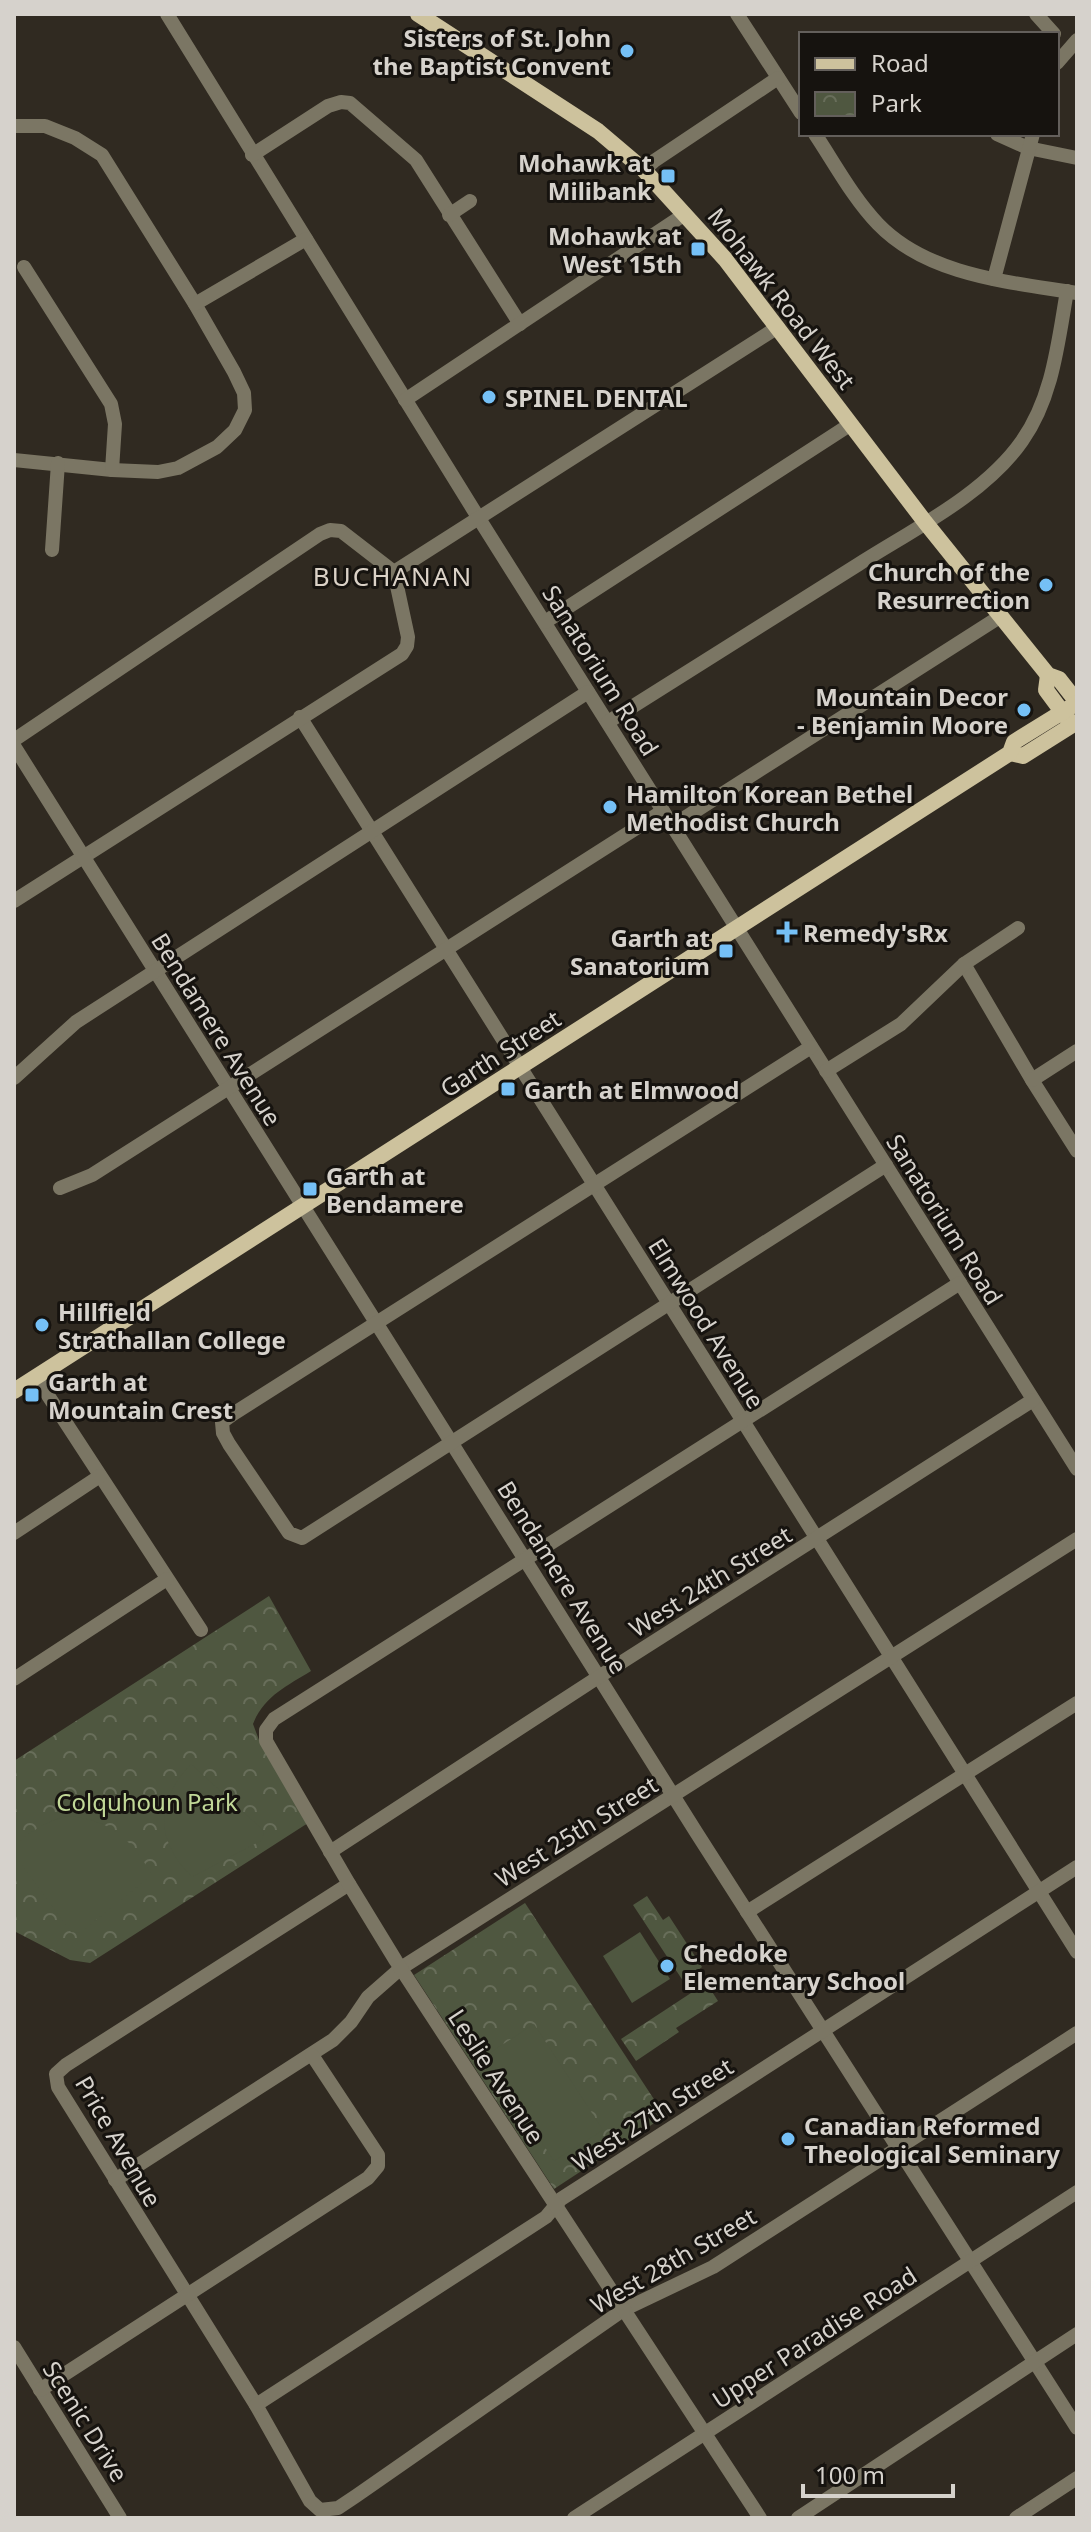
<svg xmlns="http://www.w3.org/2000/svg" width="1091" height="2532" font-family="'Noto Sans',sans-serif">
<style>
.park{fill:url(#park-crowns)}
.pitch{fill:#4f5740}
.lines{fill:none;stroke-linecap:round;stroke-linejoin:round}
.minor{stroke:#7b7664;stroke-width:14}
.major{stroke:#cdc29d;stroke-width:16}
.poi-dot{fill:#75c0f6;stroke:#16130f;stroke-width:3}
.labels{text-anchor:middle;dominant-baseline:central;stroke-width:6;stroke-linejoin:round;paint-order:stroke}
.poi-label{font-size:24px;font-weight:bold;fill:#d6d2cc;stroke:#16130f;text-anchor:start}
.street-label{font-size:24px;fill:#d6d2cc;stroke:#16130f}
.park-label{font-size:24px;fill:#c1d897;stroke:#16130f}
.neighbourhood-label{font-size:26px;letter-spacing:2px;fill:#dbd2c7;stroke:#16130f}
</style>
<defs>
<pattern id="park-crowns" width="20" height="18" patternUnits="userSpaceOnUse" patternTransform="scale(2)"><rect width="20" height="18" fill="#4f5740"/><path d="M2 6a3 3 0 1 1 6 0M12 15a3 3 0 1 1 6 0" fill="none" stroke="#686e5a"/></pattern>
</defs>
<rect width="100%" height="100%" fill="#302a21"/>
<g class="park">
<path d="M 269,1596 L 311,1671 C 287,1686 264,1696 253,1724 L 259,1740 L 308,1823 L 90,1963 L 70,1960 L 14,1931 L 14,1761 Z"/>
<path d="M 647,1896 L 663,1920 L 669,1916 L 702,1967 L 698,1970 L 718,2001 L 676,2028 L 679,2032 L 636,2061 L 621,2039 L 691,1993 L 633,1905 Z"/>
<path d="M 525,1903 L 665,2116 L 554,2189 L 414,1975 Z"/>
</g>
<g class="pitch">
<path d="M 191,1764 L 264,1831 L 262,1840 L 192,1877 C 155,1840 155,1802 191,1764 Z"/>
<path d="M 67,1816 C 110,1819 131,1839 152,1875 L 80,1933 L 71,1932 L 14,1854 L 14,1846 C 31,1831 45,1822 67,1816 Z"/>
<path d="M 640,1932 L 670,1979 L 632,2003 L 603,1956 Z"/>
<path d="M 534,2024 L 603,2130 L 554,2161 L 485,2056 Z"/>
</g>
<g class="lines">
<g class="minor">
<path d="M 167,14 L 473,509 L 1077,1469"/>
<path d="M 737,14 L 801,113"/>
<path d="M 1036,14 L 1054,34"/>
<path d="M 1057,63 L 1077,40"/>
<path d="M 14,126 L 45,126 L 75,138 L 102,155 L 195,304 L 234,372 L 244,393 L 245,410 L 235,430 L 217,447 L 178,468 L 158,472 L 112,470 L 14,460"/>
<path d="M 815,134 C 835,164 853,198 878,224 C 928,276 1010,282 1077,293"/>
<path d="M 997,134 L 1028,148 L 1077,158"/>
<path d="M 252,155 L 328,106 L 341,102 L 350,103 L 416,160 L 520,324"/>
<path d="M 644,170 L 654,161 L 778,78"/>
<path d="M 449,215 L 470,201"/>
<path d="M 24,267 L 111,404 L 115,424 L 112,470"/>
<path d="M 994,279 L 1033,134"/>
<path d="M 195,304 L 306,239"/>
<path d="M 405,400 L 685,214"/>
<path d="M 52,550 L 58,463"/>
<path d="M 394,572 L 778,327"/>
<path d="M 545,622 L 851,424"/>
<path d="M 300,717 L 1077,1952"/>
<path d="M 608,722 C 692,669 776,616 859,564 C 914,529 985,494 1022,441 C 1053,397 1058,342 1067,291"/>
<path d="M 14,740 L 320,534 L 330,530 L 341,531 L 394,572 L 408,637 L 407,646 L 402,654 L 14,901"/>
<path d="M 14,746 L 696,1832 L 1077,2428"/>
<path d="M 672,826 L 1001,616"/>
<path d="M 964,964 L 1032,1080 L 1077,1151"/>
<path d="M 811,1047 L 233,1414 L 222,1422 L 223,1433 L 229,1444 L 289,1533 L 302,1538 L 886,1165"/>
<path d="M 826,1071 L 901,1024 L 964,964 L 1018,928"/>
<path d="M 14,1078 L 76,1022 L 588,692"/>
<path d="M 1032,1080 L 1077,1051"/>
<path d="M 60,1188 L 92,1175 L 663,811"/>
<path d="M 36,1377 L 201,1630"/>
<path d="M 14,1533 L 100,1476"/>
<path d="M 14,1679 L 167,1579"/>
<path d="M 330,1852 L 600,1676 L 1033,1400"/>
<path d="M 349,1884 L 66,2065 L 56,2074 L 58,2087 L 256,2405 L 310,2501 L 320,2510 L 338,2508 L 356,2496 L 623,2310 L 713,2267 L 1077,2033"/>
<path d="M 747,1912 L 1077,1703"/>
<path d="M 115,2180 L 333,2040 L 351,2022 L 368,1997 L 401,1968 L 1077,1539"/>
<path d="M 14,2347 L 120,2518"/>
<path d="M 40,2390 L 368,2178 L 378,2166 L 378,2155 L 312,2055"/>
<path d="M 256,2405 L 546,2217 L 561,2199 L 1077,1867"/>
<path d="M 574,2518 L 1077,2192"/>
<path d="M 760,2518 L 396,1961 L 349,1884 L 266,1741 L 266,1730 L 274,1719 L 960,1283"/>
<path d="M 798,2518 L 1077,2334"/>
<path d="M 1016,2518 L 1077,2478"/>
</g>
<g class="major">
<path d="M 418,14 L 598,131 L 644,170 L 725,259 L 925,522 L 1048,675 L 1059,679 L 1077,702"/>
<path d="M 1048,675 L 1046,690 L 1069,721"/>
<path d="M 1010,753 L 1023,756 L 1077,722"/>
<path d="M 14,1391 L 1010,753 L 1014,742 L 1077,703"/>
</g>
</g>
<g class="poi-dot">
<circle cx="627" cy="51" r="8"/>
<rect x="660" y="168" width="16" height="16" rx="4"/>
<rect x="690" y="241" width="16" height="16" rx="4"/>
<circle cx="489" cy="397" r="8"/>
<circle cx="1046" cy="585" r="8"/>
<circle cx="1024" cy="710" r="8"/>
<circle cx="610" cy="807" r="8"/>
<path d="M783 920h8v8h8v8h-8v8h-8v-8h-8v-8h8z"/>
<rect x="718" y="943" width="16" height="16" rx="4"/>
<rect x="500" y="1081" width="16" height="16" rx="4"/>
<rect x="302" y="1181" width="16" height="16" rx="4"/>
<circle cx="42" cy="1325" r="8"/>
<rect x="24" y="1387" width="16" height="16" rx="4"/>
<circle cx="667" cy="1966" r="8"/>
<circle cx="788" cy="2139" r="8"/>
</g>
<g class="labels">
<g class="poi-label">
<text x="611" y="37" text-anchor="end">Sisters of St. John<tspan x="611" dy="28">the Baptist Convent</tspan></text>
<text x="652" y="162" text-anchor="end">Mohawk at<tspan x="652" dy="28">Milibank</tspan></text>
<text x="682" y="235" text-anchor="end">Mohawk at<tspan x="682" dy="28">West 15th</tspan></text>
<text x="505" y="397">SPINEL DENTAL</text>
<text x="1030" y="571" text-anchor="end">Church of the<tspan x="1030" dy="28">Resurrection</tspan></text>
<text x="1008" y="696" text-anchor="end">Mountain Decor<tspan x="1008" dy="28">- Benjamin Moore</tspan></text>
<text x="626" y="793">Hamilton Korean Bethel<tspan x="626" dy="28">Methodist Church</tspan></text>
<text x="803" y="932">Remedy'sRx</text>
<text x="710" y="937" text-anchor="end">Garth at<tspan x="710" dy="28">Sanatorium</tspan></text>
<text x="524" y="1089">Garth at Elmwood</text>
<text x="326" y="1175">Garth at<tspan x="326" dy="28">Bendamere</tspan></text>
<text x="58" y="1311">Hillfield<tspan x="58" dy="28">Strathallan College</tspan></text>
<text x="48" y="1381">Garth at<tspan x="48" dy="28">Mountain Crest</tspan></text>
<text x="683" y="1952">Chedoke<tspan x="683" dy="28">Elementary School</tspan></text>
<text x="804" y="2125">Canadian Reformed<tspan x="804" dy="28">Theological Seminary</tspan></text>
</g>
<g class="street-label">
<text transform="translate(782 298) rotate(52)">Mohawk Road West</text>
<text transform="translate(601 670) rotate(58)">Sanatorium Road</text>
<text transform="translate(217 1029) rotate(58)">Bendamere Avenue</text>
<text transform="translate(500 1053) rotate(-33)">Garth Street</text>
<text transform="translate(945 1219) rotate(58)">Sanatorium Road</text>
<text transform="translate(707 1323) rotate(58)">Elmwood Avenue</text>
<text transform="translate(563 1577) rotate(58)">Bendamere Avenue</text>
<text transform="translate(710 1581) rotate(-32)">West 24th Street</text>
<text transform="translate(576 1831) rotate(-32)">West 25th Street</text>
<text transform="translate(497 2076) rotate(57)">Leslie Avenue</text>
<text transform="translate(652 2114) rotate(-33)">West 27th Street</text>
<text transform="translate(119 2141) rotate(60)">Price Avenue</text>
<text transform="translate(673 2260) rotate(-30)">West 28th Street</text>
<text transform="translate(814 2337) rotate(-33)">Upper Paradise Road</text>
<text transform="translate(86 2421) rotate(58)">Scenic Drive</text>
</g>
<g class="park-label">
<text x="147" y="1801">Colquhoun Park</text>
</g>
<g class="neighbourhood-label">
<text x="393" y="576">BUCHANAN</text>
</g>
</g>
<rect width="1091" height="2532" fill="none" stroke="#d6d2cc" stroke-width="32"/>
<rect x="799" y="32" width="260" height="104" fill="#16130f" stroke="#635f5b" stroke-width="2"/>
<rect x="815" y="58" width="40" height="12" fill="#cdc29d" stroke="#635f5b" stroke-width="2"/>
<text x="871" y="72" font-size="24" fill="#d6d2cc">Road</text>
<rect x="815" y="92" width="40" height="24" fill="url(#park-crowns)" stroke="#635f5b" stroke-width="2"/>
<text x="871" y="112" font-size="24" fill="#d6d2cc">Park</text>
<path d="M803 2484v12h150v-12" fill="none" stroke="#d6d2cc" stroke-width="4"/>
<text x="815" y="2484" font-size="24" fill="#d6d2cc" stroke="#16130f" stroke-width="6" paint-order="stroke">100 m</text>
</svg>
